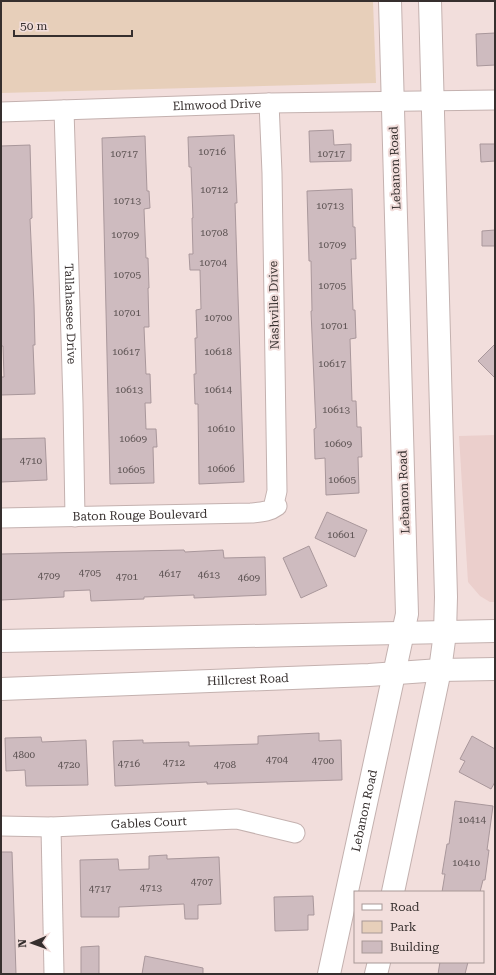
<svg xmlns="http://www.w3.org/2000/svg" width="496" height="975" font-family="'Roboto Serif',serif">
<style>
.built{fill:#ebcfcc}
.green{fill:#e7cfba}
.building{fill:#cebbbf;stroke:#a9979b}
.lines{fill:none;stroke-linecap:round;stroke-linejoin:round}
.minor-casing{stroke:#c4b1af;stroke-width:21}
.major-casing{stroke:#c4b1af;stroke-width:24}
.minor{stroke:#fff;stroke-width:19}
.major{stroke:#fff;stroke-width:22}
.labels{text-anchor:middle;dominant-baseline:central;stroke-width:4;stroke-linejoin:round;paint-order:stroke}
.number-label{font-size:10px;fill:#5c5252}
.street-label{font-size:12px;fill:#362f2e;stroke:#f2dedc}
</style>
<rect width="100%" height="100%" fill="#f2dedc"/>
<path class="built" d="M 495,435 L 495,602 L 490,602 L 480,596 L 468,582 L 459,436 Z"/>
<path class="green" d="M 1,1 L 373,1 L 376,83 L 1,93 Z"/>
<g class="building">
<path d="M 495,33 L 495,65 L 477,66 L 476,34 Z"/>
<path d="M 333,130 L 334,145 L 351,144 L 351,161 L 310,162 L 309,131 Z"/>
<path d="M 234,135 L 237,203 L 235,203 L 244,482 L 199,484 L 198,404 L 195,404 L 194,374 L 196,374 L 195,338 L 197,338 L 196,310 L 201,309 L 200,270 L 190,270 L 189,254 L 193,254 L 192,218 L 193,218 L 191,167 L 189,167 L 188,137 Z"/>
<path d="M 145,136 L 147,191 L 149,191 L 150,208 L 144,209 L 146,258 L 148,258 L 149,288 L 148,288 L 149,327 L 144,327 L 146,374 L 150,374 L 151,403 L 145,403 L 146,429 L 156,429 L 157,447 L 153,447 L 154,483 L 110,484 L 102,138 Z"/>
<path d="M 480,144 L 495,144 L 495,161 L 481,162 Z"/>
<path d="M 30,145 L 32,218 L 30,219 L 34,305 L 35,345 L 33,345 L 35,394 L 1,395 L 1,377 L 4,377 L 3,346 L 1,346 L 1,146 Z"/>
<path d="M 352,189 L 353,227 L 355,227 L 356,259 L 351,259 L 353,310 L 355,310 L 356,338 L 350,339 L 352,401 L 356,401 L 357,427 L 361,427 L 362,457 L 358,457 L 359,493 L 326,495 L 325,458 L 315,459 L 314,429 L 316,428 L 311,311 L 312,311 L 311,261 L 309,261 L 307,191 Z"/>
<path d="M 495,230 L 495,246 L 482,246 L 482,231 Z"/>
<path d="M 495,344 L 495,378 L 478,361 Z"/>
<path d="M 45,438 L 47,480 L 1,482 L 1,439 Z"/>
<path d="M 327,512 L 367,530 L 355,557 L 315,538 Z"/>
<path d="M 309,546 L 327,586 L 301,598 L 283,558 Z"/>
<path d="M 184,550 L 185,552 L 223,550 L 224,558 L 265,557 L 266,595 L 194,598 L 194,595 L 144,597 L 144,599 L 91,601 L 90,590 L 64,591 L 64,597 L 1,600 L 1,554 Z"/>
<path d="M 319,733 L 319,741 L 341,740 L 342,780 L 207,784 L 207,782 L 115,786 L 113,741 L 143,740 L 143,743 L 189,742 L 189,746 L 258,744 L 258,736 Z"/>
<path d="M 472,736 L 495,749 L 495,782 L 491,789 L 459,772 L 465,761 L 460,759 Z"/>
<path d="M 41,737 L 42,742 L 86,740 L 88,785 L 26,786 L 25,770 L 6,771 L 5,738 Z"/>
<path d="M 455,801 L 493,806 L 487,850 L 489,850 L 485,880 L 483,880 L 480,892 L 442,892 L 445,874 L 442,874 L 447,844 L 449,844 Z"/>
<path d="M 1,852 L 12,852 L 16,974 L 1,974 Z"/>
<path d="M 167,855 L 167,859 L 219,857 L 221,904 L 198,905 L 198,919 L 185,919 L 184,904 L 119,907 L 119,917 L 81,917 L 80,860 L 118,859 L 119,870 L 149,869 L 149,856 Z"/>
<path d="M 313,896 L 314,915 L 308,915 L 308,930 L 275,931 L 274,897 Z"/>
<path d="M 99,946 L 99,974 L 81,974 L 81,947 Z"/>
<path d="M 145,956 L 203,968 L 203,974 L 142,974 Z"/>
<path d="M 440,962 L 468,962 L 465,974 L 438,974 Z"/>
</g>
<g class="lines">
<g class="minor-casing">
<g id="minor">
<path id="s1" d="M 64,110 L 73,403 L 75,517"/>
<path id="s2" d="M 1,112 L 269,103 L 495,100"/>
<path id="s3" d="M 1,518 L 251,513 C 261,512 269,512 277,506 L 274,504 L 277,491 L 272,173 L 269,103"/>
<path id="s4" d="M 1,826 L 51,827 L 237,819 L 295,833"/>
<path d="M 51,827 L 54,974"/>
</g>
</g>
<g class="major-casing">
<g id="major">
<path d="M 1,641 L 495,631"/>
<path id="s5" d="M 1,689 L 369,675 L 440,670 L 495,669"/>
<path d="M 393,892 L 440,670 L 445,633 L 446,597 L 430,1"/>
<path id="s6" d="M 329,974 L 407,614 L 390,1"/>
<path d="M 376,974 L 379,962"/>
</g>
</g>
<use href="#minor" class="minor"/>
<use href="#major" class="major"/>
</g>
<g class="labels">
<g class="number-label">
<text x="212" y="151">10716</text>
<text x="124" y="153">10717</text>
<text x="331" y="153">10717</text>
<text x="214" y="189">10712</text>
<text x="127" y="200">10713</text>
<text x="330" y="205">10713</text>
<text x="214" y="232">10708</text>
<text x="125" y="234">10709</text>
<text x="332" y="244">10709</text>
<text x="213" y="262">10704</text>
<text x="127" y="274">10705</text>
<text x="332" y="285">10705</text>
<text x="127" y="312">10701</text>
<text x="218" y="317">10700</text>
<text x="334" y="325">10701</text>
<text x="126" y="351">10617</text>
<text x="218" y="351">10618</text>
<text x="332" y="363">10617</text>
<text x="129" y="389">10613</text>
<text x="218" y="389">10614</text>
<text x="336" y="409">10613</text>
<text x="221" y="428">10610</text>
<text x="133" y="438">10609</text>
<text x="338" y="443">10609</text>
<text x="31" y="460">4710</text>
<text x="221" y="468">10606</text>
<text x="131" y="469">10605</text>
<text x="342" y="479">10605</text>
<text x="341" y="534">10601</text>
<text x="90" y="572">4705</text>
<text x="170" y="573">4617</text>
<text x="209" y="574">4613</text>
<text x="49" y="575">4709</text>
<text x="127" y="576">4701</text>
<text x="249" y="577">4609</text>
<text x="24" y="754">4800</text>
<text x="277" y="759">4704</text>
<text x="323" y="760">4700</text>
<text x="174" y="762">4712</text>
<text x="129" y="763">4716</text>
<text x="69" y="764">4720</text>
<text x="225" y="764">4708</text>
<text x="472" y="819">10414</text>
<text x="466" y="862">10410</text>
<text x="202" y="881">4707</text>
<text x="151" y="887">4713</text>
<text x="100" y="888">4717</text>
</g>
<g class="street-label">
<text stroke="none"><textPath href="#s2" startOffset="216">Elmwood Drive</textPath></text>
<text transform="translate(395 168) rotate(-92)">Lebanon Road</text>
<text transform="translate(274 305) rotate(-91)">Nashville Drive</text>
<text stroke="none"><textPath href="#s1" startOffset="204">Tallahassee Drive</textPath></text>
<text transform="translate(404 492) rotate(-92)">Lebanon Road</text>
<text stroke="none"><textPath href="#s3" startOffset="139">Baton Rouge Boulevard</textPath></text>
<text stroke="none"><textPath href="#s5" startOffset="247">Hillcrest Road</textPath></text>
<text stroke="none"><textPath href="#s6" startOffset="167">Lebanon Road</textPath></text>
<text stroke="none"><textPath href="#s4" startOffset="148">Gables Court</textPath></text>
</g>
</g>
<rect width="496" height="975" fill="none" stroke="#362f2e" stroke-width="4"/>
<rect x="354" y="891" width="130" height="72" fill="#f2dedc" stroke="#a79896"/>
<rect x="362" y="904" width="20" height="6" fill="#ffffff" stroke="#a79896"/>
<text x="390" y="911" font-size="12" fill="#362f2e">Road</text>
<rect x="362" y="921" width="20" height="12" fill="#e7cfba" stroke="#a79896"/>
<text x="390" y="931" font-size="12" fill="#362f2e">Park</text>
<rect x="362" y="941" width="20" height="12" fill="#cebbbf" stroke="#a79896"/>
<text x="390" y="951" font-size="12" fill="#362f2e">Building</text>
<g transform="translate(32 943) rotate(268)" stroke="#f2dedc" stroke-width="3" paint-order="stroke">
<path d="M0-3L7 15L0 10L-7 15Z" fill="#362f2e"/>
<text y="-6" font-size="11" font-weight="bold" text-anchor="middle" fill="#362f2e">N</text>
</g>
<path d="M14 30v6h118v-6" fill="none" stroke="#362f2e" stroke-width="2"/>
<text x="20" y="30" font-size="12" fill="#362f2e" stroke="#f2dedc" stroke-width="3" paint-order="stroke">50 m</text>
</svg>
